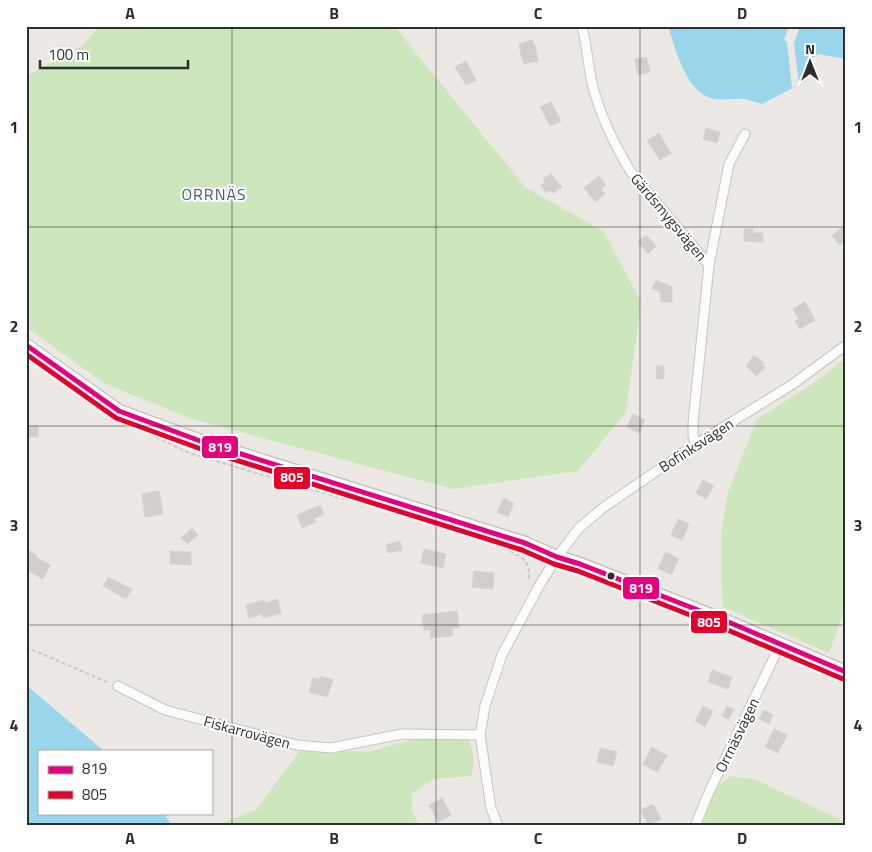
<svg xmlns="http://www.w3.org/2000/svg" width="872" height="852" font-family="'Titillium Web',sans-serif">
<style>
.green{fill:#cee6be}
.water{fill:#99d6ec}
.pier{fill:#ece8e4}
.building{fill:#d1cecb;stroke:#d7d4d0}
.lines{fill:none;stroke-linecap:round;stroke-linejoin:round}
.minor-casing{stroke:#c5c4c5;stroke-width:11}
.secondary-casing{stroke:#c5c4c5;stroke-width:15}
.path{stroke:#c9c9c8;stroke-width:2;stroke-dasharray:4 2.5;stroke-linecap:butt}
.minor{stroke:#fcfcfb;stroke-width:9}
.secondary{stroke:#fcfcfb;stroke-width:12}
.bus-1-casing{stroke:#fff;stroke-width:9}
.bus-2-casing{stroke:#fff;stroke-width:9}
.bus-1{stroke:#e5007d;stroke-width:5}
.bus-2{stroke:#e4002b;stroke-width:5}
.grid{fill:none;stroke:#2e2e2e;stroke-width:1;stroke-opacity:0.55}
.bus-dot{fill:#2e2e2e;stroke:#fff;stroke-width:2}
.labels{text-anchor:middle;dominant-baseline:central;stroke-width:4;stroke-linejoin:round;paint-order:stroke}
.street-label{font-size:15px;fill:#2e2e2e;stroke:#fff}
.neighbourhood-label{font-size:16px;letter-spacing:1px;fill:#4d5680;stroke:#fff}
.line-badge{stroke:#fff;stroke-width:2}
.badge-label{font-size:14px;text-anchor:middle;font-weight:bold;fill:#fff}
.neatline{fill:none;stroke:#2e2e2e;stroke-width:2}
.grid-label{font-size:16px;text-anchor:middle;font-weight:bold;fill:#2e2e2e}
</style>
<rect width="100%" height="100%" fill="#ece8e4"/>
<g class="green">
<path d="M 99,26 L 394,26 L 525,187 L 604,232 L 641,302 L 626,412 L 578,471 L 453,489 L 192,419 L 105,384 L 26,327 L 26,77 L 83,45 Z"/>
<path d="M 846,358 L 846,605 L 829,653 L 723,607 L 721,582 L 721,533 L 728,492 L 757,419 L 808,387 Z"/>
<path d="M 466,737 C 475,750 474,761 472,776 L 434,779 L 412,794 L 412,811 L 420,826 L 215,826 L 257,809 L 301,749 L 369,752 L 414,739 Z"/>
<path d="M 731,776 L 757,780 L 779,791 L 846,822 L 846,826 L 701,826 L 717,787 Z"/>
</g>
<g class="water">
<path d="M 668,26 L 846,26 L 846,59 L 818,54 L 805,62 L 806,81 L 762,104 C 756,102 749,100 743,99 C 733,98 721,101 711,98 C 686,91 675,48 668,26 Z"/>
<path d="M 26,685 L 104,751 L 39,751 L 39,813 L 164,813 L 172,826 L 26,826 Z"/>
</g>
<path class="pier" d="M 789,26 L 799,29 L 794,44 L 799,84 L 792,88 L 787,42 L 784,40 Z"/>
<g class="building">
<path d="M 532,40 L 534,46 L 535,45 L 538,61 L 524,64 L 523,59 L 522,60 L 519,44 Z"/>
<path d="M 646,57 L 650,72 L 638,75 L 635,59 Z"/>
<path d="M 466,61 L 476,80 L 466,85 L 455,67 Z"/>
<path d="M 551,102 L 561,121 L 550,126 L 540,107 Z"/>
<path d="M 706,128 L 720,132 L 717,143 L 703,139 Z"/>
<path d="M 659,133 L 671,153 L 660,160 L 647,141 Z"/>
<path d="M 551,174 L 562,187 L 553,193 L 550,190 L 546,193 L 541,185 L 545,183 L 543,179 Z"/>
<path d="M 599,176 L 606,185 L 601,189 L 605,194 L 595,202 L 584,188 Z"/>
<path d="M 846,224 L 846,240 L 840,245 L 832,236 Z"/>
<path d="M 744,229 L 753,229 L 753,233 L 763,233 L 763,242 L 744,241 Z"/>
<path d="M 646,235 L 656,246 L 648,254 L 638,242 Z"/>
<path d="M 656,280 L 672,287 L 672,302 L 661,302 L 660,292 L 652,288 Z"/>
<path d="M 805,302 L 815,320 L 800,329 L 795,321 L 799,319 L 793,309 Z"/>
<path d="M 754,355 L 764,363 L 762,365 L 765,367 L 757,376 L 746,366 Z"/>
<path d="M 657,366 L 664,366 L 664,379 L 656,379 Z"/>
<path d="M 633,414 L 645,420 L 639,433 L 627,427 Z"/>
<rect x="26" y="426" width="12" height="11"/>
<path d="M 703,480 L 714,486 L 706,499 L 696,493 Z"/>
<path d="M 159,491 L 163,514 L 145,517 L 142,494 Z"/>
<path d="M 504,498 L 514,503 L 508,517 L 497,512 Z"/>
<path d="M 320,505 L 324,514 L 314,519 L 316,522 L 302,528 L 297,515 Z"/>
<path d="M 678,519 L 689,524 L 682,540 L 671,535 Z"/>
<path d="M 192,528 L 198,535 L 187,544 L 181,538 Z"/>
<path d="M 400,541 L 402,550 L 388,553 L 386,545 Z"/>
<path d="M 26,549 L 37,555 L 36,557 L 50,565 L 43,579 L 26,570 Z"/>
<path d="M 424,549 L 446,554 L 443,568 L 421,563 Z"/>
<path d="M 170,551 L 191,552 L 191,565 L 170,564 Z"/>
<path d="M 666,552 L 679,559 L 671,575 L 658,568 Z"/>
<path d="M 474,571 L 494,573 L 493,589 L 472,587 Z"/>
<path d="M 108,577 L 132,589 L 126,599 L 103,586 Z"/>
<path d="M 278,599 L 281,613 L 263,618 L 262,614 L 249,618 L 246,605 L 264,600 L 265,603 Z"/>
<path d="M 457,611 L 459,628 L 452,628 L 453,636 L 431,638 L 430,630 L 424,630 L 422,615 Z"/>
<path d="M 712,670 L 732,677 L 728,689 L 708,682 Z"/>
<path d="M 321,676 L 333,680 L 327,697 L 309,692 L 313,678 L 319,680 Z"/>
<path d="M 703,706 L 713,711 L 705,727 L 695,721 Z"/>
<path d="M 727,706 L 734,709 L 729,719 L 722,716 Z"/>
<path d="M 764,710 L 773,715 L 769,724 L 759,719 Z"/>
<path d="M 774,729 L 787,735 L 778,753 L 765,747 Z"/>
<path d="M 652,747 L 667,756 L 657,772 L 643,764 Z"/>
<path d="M 600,748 L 617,752 L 613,766 L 597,762 Z"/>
<path d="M 442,798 L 451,815 L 438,822 L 429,805 Z"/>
<path d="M 653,804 L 661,819 L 648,825 L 641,810 Z"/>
</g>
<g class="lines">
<g class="minor-casing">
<g id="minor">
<path d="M 582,26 C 587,46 588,67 593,87 C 601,117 615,146 631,172 L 709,265 L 693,423 L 693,436 L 696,444"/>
<path d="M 709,265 L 729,164 L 745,134"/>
<path d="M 118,686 L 165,710 L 297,745 L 331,748 L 402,734 L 480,735"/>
<path d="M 498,826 L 491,808 L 480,735 L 485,706 L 502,655 L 539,586 L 557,557 L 579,528 L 604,507 L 696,444 L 793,384 L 846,345"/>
<path d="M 695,826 L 709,792 L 780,645"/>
</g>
</g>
<g class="secondary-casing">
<path id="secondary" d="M 26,345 L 119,411 L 203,442 L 525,543 L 557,557 L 580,564 L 726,621 L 846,672"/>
</g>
<g class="path">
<path d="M 156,437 L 189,453 L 344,499"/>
<path d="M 510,551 C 524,558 530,562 529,578 L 531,580"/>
<path d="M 26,647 L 109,683"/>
<path d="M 171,826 L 172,825"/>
</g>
<use href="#minor" class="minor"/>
<use href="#secondary" class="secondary"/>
<g class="bus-1-casing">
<path id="bus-1" d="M 26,345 L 119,411 L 203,442 L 525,543 L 557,557 L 580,564 L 726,621 L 846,672"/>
</g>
<g class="bus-2-casing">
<path id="bus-2" d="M 26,354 L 116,418 L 201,449 L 522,550 L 554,564 L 578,571 L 723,628 L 843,679"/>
</g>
<use href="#bus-1" class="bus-1"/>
<use href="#bus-2" class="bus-2"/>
</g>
<path class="grid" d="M 232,26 L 232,826M 436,26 L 436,826M 640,26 L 640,826M 26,227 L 846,227M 26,426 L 846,426M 26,625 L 846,625"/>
<circle class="bus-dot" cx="611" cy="576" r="4.5"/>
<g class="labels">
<g class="street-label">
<text transform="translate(669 217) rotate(50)">Gärdsmygsvägen</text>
<text transform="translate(696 445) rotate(-33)">Bofinksvägen</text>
<text transform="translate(247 732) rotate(15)">Fiskarrovägen</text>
<text transform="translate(737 735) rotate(-64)">Orrnäsvägen</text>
</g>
<g class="neighbourhood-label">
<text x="214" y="194">ORRNÄS</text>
</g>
</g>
<g class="line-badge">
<rect x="201" y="435" width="38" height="24" rx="5" fill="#e5007d"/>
<rect x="273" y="466" width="38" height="24" rx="5" fill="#e4002b"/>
<rect x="622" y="576" width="38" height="24" rx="5" fill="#e5007d"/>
<rect x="690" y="610" width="38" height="24" rx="5" fill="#e4002b"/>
</g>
<g class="badge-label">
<text x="220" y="452">819</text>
<text x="292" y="482">805</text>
<text x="641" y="593">819</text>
<text x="709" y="627">805</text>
</g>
<rect width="872" height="852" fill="none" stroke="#ffffff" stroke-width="55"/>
<rect x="38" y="750" width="175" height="65" fill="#ffffff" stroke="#ababab"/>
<rect x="48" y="766" width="25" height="8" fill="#e5007d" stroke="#ababab"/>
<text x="82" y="774" font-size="15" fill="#2e2e2e">819</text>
<rect x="48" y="791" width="25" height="8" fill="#e4002b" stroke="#ababab"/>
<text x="82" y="800" font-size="15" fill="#2e2e2e">805</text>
<g transform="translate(810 62)" stroke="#ffffff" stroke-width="4" paint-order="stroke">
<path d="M0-4L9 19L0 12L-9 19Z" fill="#2e2e2e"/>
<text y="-8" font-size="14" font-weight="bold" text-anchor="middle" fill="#2e2e2e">N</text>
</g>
<path d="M40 60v8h148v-8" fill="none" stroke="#2e2e2e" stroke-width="2.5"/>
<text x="48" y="60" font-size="15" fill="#2e2e2e" stroke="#ffffff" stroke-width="4" paint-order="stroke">100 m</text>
<rect x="28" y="28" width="816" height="796" class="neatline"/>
<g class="grid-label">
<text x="130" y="19">A</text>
<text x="334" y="19">B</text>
<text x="538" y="19">C</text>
<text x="742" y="19">D</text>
<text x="14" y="133">1</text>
<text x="858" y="133">1</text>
<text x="14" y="332">2</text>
<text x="858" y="332">2</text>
<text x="14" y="531">3</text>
<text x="858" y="531">3</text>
<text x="14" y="731">4</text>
<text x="858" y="731">4</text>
<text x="130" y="844">A</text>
<text x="334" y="844">B</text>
<text x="538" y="844">C</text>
<text x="742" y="844">D</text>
</g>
</svg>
